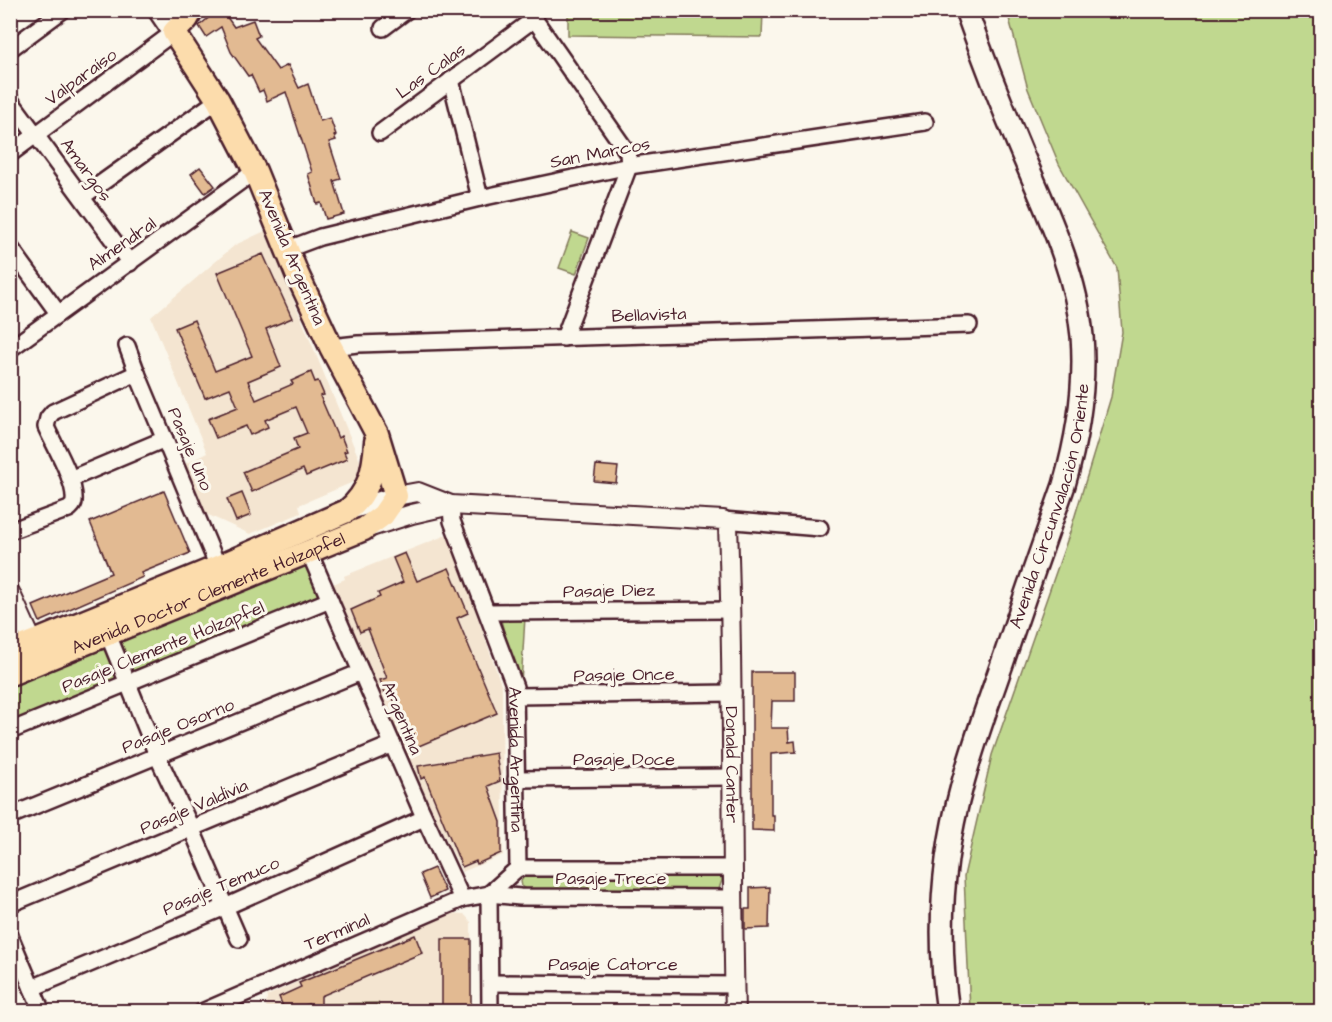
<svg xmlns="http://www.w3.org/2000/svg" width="1332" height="1022" font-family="'Architects Daughter',sans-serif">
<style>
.built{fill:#f4e5d1}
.green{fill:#c0d88f;stroke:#857c5d;stroke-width:1.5}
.building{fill:#e2ba92;stroke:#4a1f2b;stroke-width:1.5}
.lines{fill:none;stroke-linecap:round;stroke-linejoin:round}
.minor-casing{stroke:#4a1f2b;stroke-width:20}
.tertiary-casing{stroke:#4a1f2b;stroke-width:22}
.secondary-casing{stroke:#4a1f2b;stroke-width:26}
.primary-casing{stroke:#4a1f2b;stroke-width:27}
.minor{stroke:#fbf7ec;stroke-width:15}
.tertiary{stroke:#fbf7ec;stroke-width:18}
.secondary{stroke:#fbf7ec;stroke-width:21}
.primary{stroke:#fcdcac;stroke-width:22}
.labels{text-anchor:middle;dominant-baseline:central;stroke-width:6;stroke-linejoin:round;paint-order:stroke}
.street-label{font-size:18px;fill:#4a1f2b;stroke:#fbf7ec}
</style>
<rect width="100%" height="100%" fill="#fbf7ec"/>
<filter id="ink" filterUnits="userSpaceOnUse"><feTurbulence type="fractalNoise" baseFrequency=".0167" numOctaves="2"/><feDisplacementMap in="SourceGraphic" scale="12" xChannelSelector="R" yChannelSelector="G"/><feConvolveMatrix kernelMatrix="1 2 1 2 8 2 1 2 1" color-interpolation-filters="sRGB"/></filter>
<g filter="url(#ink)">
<g class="built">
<path d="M 265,231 L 362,466 L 358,480 L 299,505 L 301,513 L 250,534 L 204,513 L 185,464 L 207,453 L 151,317 L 235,245 Z"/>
<path d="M 449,534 L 502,687 L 503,855 L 462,872 L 411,766 L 333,584 L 345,579 L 344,576 Z"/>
<path d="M 449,913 L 464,914 L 471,922 L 472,1011 L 266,1012 L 267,996 Z"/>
</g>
<g class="green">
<path d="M 568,11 L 763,11 L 762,37 L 568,35 Z"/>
<path d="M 1007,11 L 1321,11 L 1321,1011 L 970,1011 L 964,876 L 992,755 L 1070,532 L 1111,397 L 1122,332 L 1117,268 L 1059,164 L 1028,89 Z"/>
<path d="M 572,232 L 589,238 L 576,274 L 559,268 Z"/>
<path d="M 300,564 L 308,566 L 320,598 L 130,678 L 113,639 Z"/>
<path d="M 500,617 L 525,617 L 521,684 L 518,683 Z"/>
<path d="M 95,645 L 107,649 L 120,680 L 11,727 L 11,681 Z"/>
<path d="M 719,873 L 722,880 L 719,889 L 526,889 L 522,887 L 521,881 L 525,875 Z"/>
<path d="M 378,1003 L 378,1011 L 323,1011 L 323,1004 Z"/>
</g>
<g class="building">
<path d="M 215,10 L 222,10 L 234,27 L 253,20 L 259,36 L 255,38 L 278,70 L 288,65 L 299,88 L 308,84 L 320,121 L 330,118 L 336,135 L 334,136 L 336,140 L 329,142 L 341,179 L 334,181 L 344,214 L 326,219 L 321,203 L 317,204 L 308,174 L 312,172 L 286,92 L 267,101 L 263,90 L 259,92 L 251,75 L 248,76 L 231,52 L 221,27 L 206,37 L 199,26 L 213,14 L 215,17 L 217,16 Z"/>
<path d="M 200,167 L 215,186 L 205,193 L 191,174 Z"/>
<path d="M 263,254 L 292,318 L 266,329 L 281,367 L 248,381 L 256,400 L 293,384 L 291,381 L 311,372 L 315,382 L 318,381 L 324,395 L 320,396 L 338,438 L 341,436 L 347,451 L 344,452 L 347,459 L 306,476 L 303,469 L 252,492 L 243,472 L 298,449 L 294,438 L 307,433 L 296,407 L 265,420 L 268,427 L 250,435 L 246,426 L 216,438 L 208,419 L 238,407 L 230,388 L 205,398 L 175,328 L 194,320 L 215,371 L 252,356 L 217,273 Z"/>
<path d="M 596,465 L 618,467 L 616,483 L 594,481 Z"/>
<path d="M 164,491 L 190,553 L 141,573 L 143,577 L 40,622 L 33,606 L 111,573 L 90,522 Z"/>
<path d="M 242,493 L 251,515 L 236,521 L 227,499 Z"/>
<path d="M 405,553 L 417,581 L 449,568 L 468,613 L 457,618 L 497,713 L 414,748 L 390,691 L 385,693 L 380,680 L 387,678 L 368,629 L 360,632 L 351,610 L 380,597 L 378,593 L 403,582 L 393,558 Z"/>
<path d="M 752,672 L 795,672 L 795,701 L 772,701 L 771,728 L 788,728 L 789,742 L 795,741 L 796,752 L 771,754 L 771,815 L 774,815 L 774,831 L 752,830 Z"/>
<path d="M 496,753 L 500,781 L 488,786 L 501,822 L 501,853 L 477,864 L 476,861 L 462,867 L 425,777 L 421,779 L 418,766 Z"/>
<path d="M 434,868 L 445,891 L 430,898 L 420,874 Z"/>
<path d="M 770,887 L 769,928 L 745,929 L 745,909 L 750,909 L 750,888 Z"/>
<path d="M 415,935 L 422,953 L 321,996 L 321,1011 L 308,1011 L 308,1004 L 290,1011 L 285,1011 L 279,997 L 301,987 L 299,983 Z"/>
<rect x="442" y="939" width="29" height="72"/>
</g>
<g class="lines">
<g class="minor-casing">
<g id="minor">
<path d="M 528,10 L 628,153 L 629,166 L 564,338"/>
<path d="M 383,28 L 407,10"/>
<path d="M 10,49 L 63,10"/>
<path d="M 451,80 L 480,198"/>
<path d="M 10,100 L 130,263"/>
<path d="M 380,133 L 534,19"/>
<path d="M 10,154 L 174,32"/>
<path d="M 82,197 L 218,100"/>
<path d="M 10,247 L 58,313"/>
<path d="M 288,249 L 320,237 L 480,198 L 629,166 L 925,122"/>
<path d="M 127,346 L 137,373 L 221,574"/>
<path d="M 331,347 L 358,344 L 969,325"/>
<path d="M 10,349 L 255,171"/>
<path d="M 70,479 L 165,439"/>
<path id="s1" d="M 451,505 L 452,521 L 515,687 L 518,868 L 489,894 L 490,1012"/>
<path d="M 723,520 L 820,528"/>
<path d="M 10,531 L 69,509 C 72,506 74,505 74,501 C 76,481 54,445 46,427 L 48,418 L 53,412 L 137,373"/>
<path d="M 309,552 L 421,810 L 462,899"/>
<path d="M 488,612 L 731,610"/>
<path d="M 105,627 L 157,755 L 192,830 L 239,939"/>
<path d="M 516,696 L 733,693"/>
<path d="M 10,731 L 330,600"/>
<path d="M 516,779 L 732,777"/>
<path d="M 10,816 L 361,672"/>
<path d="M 518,868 L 732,868"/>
<path d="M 10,904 L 393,744"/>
<path d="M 10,936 L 42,1012"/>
<path d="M 491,983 L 735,985"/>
<path d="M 32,988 L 225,907 L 424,818"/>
<path d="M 202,1012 L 462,899 L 489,894 L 520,897 L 733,898"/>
</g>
</g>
<g class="tertiary-casing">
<g id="tertiary">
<path id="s2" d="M 347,511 L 396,496 L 418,492 L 451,505 L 723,520 L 728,526 C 734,688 731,850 735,1012"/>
<path d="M 371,527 L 412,514 L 451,505"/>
<path d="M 10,592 L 38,654"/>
</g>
</g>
<g class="secondary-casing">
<g id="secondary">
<path d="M 159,10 L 174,32"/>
<path id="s3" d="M 948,1012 C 937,937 942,859 962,786 C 973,744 989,702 1003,661 C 1023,602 1043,544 1064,485 C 1078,436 1086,387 1082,336 C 1076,271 1046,210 1021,151 C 1001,104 983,58 966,10"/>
</g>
</g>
<g class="primary-casing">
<g id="primary">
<path d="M 10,652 L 218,567 L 347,511 C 370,492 374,470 376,442"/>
<path id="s4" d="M 10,674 L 364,529 L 383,515 L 396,496 L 377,434 L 331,347 L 297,274 L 255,171 L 218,100 L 174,32 L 187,19 L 192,10"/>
</g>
</g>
<use href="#minor" class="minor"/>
<use href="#tertiary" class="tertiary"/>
<use href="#secondary" class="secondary"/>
<use href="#primary" class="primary"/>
</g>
</g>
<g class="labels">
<g class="street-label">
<text transform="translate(431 71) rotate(-36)">Las Calas</text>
<text transform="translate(81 77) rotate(-36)">Valparaíso</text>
<text transform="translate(600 153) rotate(-11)">San Marcos</text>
<text transform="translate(86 170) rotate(54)">Amargos</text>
<text transform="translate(122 244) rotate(-35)">Almendral</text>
<text transform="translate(292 257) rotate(67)">Avenida Argentina</text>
<text transform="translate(649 315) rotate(-2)">Bellavista</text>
<text transform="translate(190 449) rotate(67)">Pasaje Uno</text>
<text stroke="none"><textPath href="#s3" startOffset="522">Avenida Circunvalación Oriente</textPath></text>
<text transform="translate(609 591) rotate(-1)">Pasaje Diez</text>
<text stroke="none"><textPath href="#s4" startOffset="214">Avenida Doctor Clemente Holzapfel</textPath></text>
<text transform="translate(163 647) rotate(-22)">Pasaje Clemente Holzapfel</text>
<text transform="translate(624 675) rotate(-1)">Pasaje Once</text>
<text transform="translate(402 718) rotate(67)">Argentina</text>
<text transform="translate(178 726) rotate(-22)">Pasaje Osorno</text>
<text stroke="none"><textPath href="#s1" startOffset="266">Avenida Argentina</textPath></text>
<text x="624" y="759">Pasaje Doce</text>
<text stroke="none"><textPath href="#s2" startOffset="628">Donald Canter</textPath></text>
<text transform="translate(194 807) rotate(-23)">Pasaje Valdivia</text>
<text x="611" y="878">Pasaje Trece</text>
<text transform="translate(221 886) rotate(-23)">Pasaje Temuco</text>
<text transform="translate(337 932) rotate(-23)">Terminal</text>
<text x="613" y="964">Pasaje Catorce</text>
</g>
</g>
<rect width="1332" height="1022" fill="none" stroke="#fbf7ec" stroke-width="36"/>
<rect x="18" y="18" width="1296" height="986" fill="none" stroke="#4a1f2b" stroke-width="2" filter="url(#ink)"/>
</svg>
